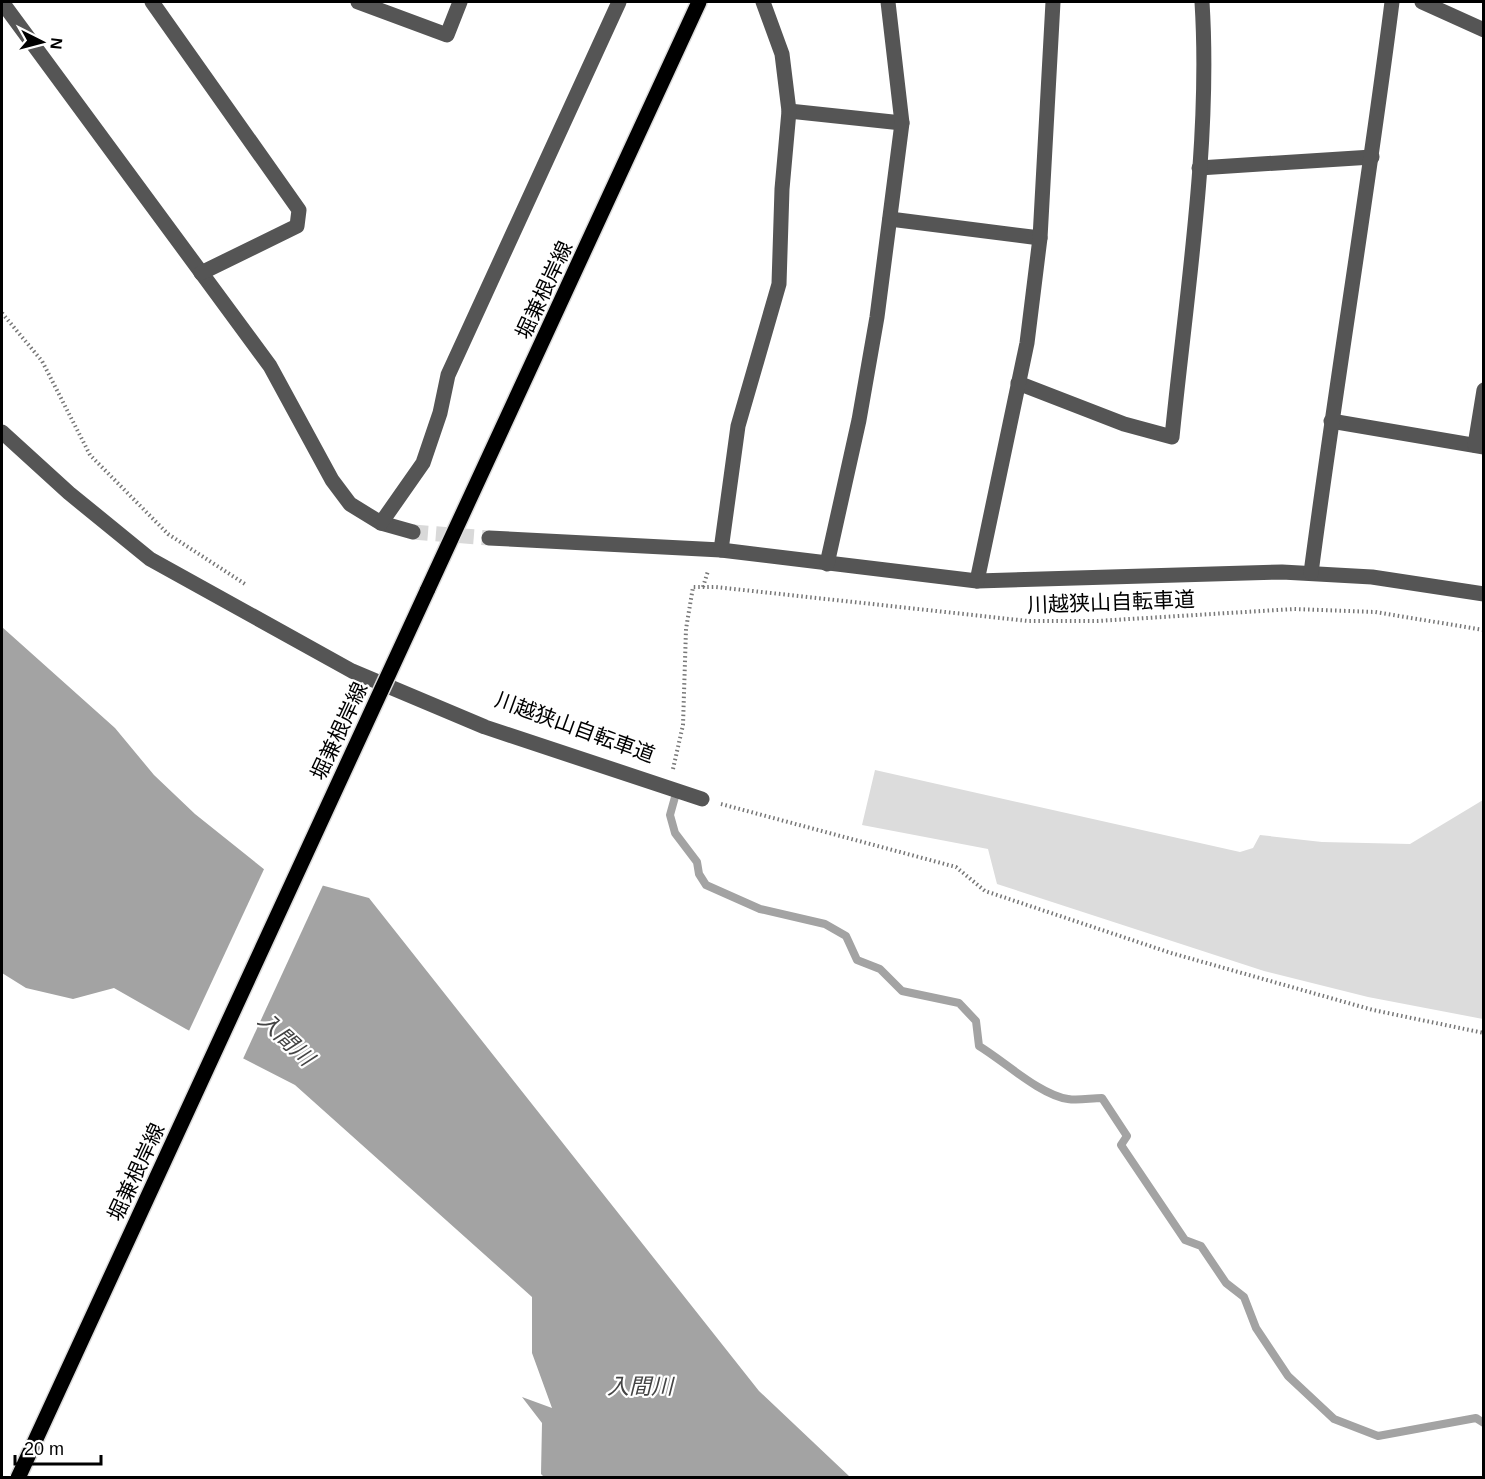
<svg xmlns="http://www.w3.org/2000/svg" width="1485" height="1479" font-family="Arial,'Noto Sans JP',sans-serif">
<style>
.green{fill:#dcdcdc}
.water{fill:#a3a3a3}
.pier{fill:#fff}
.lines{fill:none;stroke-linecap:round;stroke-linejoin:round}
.stream{stroke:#a3a3a3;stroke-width:8}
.minor-tunnel{stroke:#d9d9d9;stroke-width:15;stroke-dasharray:15 8;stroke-linecap:butt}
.major-casing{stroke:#dbdbdb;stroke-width:18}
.path{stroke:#777;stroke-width:4;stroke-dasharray:1.5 3;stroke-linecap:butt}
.minor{stroke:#555;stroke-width:15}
.major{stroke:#000;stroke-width:15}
.major-bridge-casing{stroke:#dbdbdb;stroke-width:18;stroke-linecap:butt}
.major-bridge{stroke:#000;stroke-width:15}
.labels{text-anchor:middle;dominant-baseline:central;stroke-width:4.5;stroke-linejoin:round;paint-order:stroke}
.street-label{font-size:21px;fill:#000;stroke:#fff}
.water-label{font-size:22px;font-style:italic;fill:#444;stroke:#fff}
</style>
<rect width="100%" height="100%" fill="#fff"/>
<path class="green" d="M 875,770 L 1240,852 L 1253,848 L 1260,835 L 1322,842 L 1410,844 L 1483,800 L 1483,1019 L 1368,997 L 1264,971 L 997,884 L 988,849 L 862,825 Z"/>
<path class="water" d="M 2,627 L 115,728 L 154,775 L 195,814 L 265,870 L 369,898 L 759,1391 L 850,1477 L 544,1477 L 541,1474 L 542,1423 L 522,1397 L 552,1408 L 532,1353 L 532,1297 L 295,1085 L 186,1029 L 114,988 L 73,999 L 26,988 L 2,973 Z"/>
<path class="pier" d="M 265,867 L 324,883 L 242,1061 L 188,1033 Z"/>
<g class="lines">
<path class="stream" d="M 675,797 L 670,815 L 675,833 L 697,862 L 699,874 L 706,885 L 760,909 L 825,924 L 846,936 L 857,960 L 880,969 L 902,991 L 959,1003 L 976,1021 L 979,1046 C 1004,1061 1040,1095 1068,1099 C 1078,1101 1091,1098 1102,1098 L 1127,1136 L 1121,1145 L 1185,1240 L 1201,1246 L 1226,1283 L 1244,1297 L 1256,1328 L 1288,1376 L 1334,1419 L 1378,1436 L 1476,1418 L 1484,1423"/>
<path class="minor-tunnel" d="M 413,532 L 489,538"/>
<g class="major-casing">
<path id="major" d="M 427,591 L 699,2"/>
</g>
<g class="path">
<path d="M 2,313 L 42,361 L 90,455 L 168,534 L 245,584"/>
<path d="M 703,587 L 708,571"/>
<path d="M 673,769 L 683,725 L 686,629 L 693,587 L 716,587 L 1028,621 L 1097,621 L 1294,609 L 1375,612 L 1484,630"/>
<path d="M 721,804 L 956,867 L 985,891 L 1171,953 L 1373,1010 L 1484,1033"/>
</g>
<g class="minor">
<path d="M 2,2 L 270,366 L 332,480 L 350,504 L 381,523 L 413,532"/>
<path d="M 152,2 L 299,210 L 297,226 L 201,273"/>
<path d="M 358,2 L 447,35 L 460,2"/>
<path d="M 1422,2 L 1484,30"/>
<path d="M 789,111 L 902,123"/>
<path d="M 1199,168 L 1372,157"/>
<path d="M 890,219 L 1040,238"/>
<path d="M 1018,383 L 1124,424 L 1172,437 C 1186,296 1211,143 1202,2"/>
<path d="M 1331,421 L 1484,447"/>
<path d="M 2,432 L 69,493 L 150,559 L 352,671 L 485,727 L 702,799"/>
<path d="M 1475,445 L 1484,390"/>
<path d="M 381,523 L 423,463 L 440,413 L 448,375 L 619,2"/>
<path d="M 489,538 L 721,550 L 977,581 L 1282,572 L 1372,577 L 1484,594"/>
<path d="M 721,550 L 738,426 L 779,284 L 782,189 L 789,111 L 782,54 L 763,2"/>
<path d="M 827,564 L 859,420 L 877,317 L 902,123 L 888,2"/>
<path d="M 1311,573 C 1336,382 1368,192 1392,2"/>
<path d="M 977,581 L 1027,343 L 1040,238 L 1053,2"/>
</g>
<use href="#major" class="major"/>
<g class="major-bridge-casing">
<path id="major-bridge" d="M 18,1478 L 427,591"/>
</g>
<use href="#major-bridge" class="major-bridge"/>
</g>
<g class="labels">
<g class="street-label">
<text transform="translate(544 290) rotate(-65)">堀兼根岸線</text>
<text transform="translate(1111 602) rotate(-2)">川越狭山自転車道</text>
<text transform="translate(575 727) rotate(20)">川越狭山自転車道</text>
<text transform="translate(339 731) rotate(-65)">堀兼根岸線</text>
<text transform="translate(136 1172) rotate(-65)">堀兼根岸線</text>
</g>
<g class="water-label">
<text transform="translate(286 1039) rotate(43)">入間川</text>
<text x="640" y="1386">入間川</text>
</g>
</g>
<rect width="1485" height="1479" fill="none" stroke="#000000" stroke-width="6"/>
<g transform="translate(42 42) rotate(96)" stroke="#ffffff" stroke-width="4.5" paint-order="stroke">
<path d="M0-4.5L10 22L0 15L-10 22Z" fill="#000000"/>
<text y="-9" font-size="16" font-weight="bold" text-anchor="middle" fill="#000000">N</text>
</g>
<path d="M15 1455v9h86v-9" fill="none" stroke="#000000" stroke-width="3"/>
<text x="24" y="1455" font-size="18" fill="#000000" stroke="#ffffff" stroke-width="4.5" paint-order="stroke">20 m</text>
</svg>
